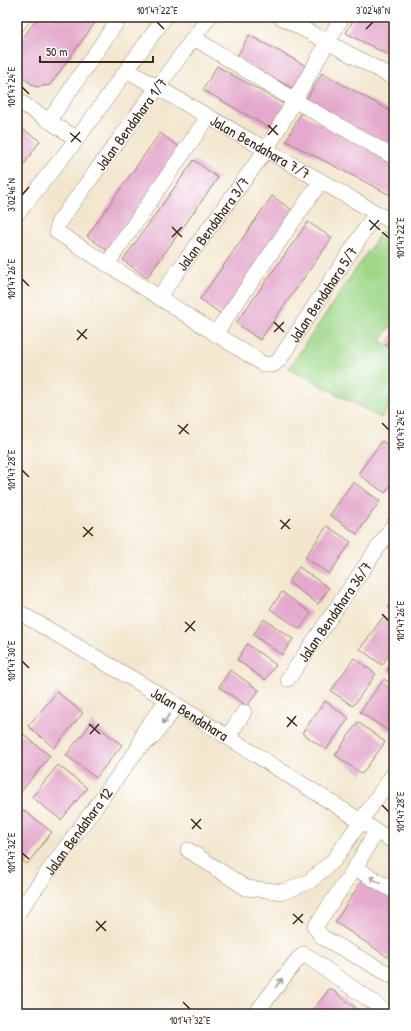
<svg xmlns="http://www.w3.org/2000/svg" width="411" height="1031" font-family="'Patrick Hand',sans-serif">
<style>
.green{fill:#9fd789;stroke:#6d8054}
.building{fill:#e4a9cc}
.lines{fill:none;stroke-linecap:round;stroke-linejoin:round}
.minor-casing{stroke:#978876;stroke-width:16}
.minor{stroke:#fff;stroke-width:15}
.oneway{stroke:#a79f9a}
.ticks{fill:none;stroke:#3b2a1e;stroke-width:1.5}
.labels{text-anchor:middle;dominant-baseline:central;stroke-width:3;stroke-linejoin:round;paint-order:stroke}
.street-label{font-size:15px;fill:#3b2a1e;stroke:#fff}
.neatline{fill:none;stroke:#3b2a1e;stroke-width:1.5}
.ticks-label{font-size:10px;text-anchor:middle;fill:#3b2a1e}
</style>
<rect width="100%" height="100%" fill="#fff"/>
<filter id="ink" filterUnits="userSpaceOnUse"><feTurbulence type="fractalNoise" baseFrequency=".025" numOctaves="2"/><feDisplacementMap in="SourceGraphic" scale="8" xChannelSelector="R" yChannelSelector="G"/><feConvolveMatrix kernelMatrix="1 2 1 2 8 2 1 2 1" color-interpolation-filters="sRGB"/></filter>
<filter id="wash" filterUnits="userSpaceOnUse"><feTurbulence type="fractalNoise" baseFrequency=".012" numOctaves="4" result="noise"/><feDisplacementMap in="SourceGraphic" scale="16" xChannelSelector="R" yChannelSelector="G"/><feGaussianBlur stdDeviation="0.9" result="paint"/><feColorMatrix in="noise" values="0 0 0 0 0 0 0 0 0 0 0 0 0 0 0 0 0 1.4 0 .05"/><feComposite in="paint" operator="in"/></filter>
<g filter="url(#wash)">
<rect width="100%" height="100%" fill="#f3e6ce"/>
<path class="green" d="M 382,231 L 394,237 L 394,320 L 381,341 L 394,349 L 394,399 L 381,418 L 289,368 Z"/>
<g id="blocks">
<g class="building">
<path d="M 38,17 L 99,17 L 50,85 L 36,87 L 17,74 L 17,46 Z"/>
<path d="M 355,17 L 387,17 L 394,20 L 394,58 L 346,33 Z"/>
<path d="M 249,35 L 308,67 L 296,90 L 236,58 Z"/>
<path d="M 217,66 L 287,106 L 273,130 L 203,90 Z"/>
<path d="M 322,73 L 394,113 L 394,149 L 306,100 Z"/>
<path d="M 301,113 L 394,162 L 394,197 L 286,141 Z"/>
<path d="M 17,121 L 22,124 L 20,127 L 40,141 L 17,175 Z"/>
<path d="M 160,133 L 182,149 L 109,252 L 87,236 Z"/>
<path d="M 194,160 L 218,178 L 147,278 L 123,260 Z"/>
<path d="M 272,196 L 296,213 L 224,316 L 200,299 Z"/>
<path d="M 308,222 L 332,238 L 260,340 L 236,323 Z"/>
<path d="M 394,332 L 394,351 L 385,345 Z"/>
<path d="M 382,441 L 394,449 L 394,480 L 385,493 L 358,474 Z"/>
<path d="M 353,482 L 380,501 L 357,534 L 330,515 Z"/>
<path d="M 327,526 L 351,542 L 329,574 L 305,557 Z"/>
<path d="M 299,567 L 329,588 L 318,604 L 288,582 Z"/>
<path d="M 282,592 L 311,613 L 300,629 L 270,609 Z"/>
<path d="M 394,598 L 394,611 L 388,607 Z"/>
<path d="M 383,617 L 394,625 L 394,647 L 382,665 L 360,649 Z"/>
<path d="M 264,619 L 293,639 L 282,655 L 253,635 Z"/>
<path d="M 247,644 L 276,665 L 265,680 L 237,660 Z"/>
<path d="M 354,658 L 376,674 L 353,706 L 331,691 Z"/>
<path d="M 394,661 L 394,675 L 387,670 Z"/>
<path d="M 230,670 L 259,690 L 247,706 L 219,687 Z"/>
<path d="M 384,679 L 394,686 L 394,726 L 390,732 L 360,712 Z"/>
<path d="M 57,692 L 83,713 L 54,748 L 28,726 Z"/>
<path d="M 325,701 L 349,718 L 326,750 L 302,733 Z"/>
<path d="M 92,722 L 122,745 L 96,778 L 66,755 Z"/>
<path d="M 358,722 L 385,742 L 362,774 L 335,755 Z"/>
<path d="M 23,734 L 50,756 L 20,793 L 17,790 L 17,741 Z"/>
<path d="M 58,765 L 87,788 L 61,820 L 32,797 Z"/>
<path d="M 23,810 L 52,832 L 27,864 L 17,856 L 17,817 Z"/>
<path d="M 363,879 L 394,899 L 394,961 L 335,922 Z"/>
<path d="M 330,988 L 363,1014 L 310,1014 Z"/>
</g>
</g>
</g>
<g filter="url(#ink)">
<use href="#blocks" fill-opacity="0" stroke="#978876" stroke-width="1"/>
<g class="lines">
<g class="minor-casing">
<g id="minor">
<path id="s1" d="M 209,17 L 58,223 L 57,232 L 263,364 L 273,365 L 279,360 L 376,213"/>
<path d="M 281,17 L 394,78"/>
<path d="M 17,25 L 23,17"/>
<path d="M 194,38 L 294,100 L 394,157"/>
<path id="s2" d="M 127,70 L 394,223"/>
<path d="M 17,100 L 77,139"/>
<path d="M 49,121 L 120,17"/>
<path d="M 17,214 L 77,139 L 165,17"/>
<path d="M 107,264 L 208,117"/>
<path id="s3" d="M 159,297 L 266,150 L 342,17"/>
<path d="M 215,334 L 321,181"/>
<path id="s4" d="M 17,611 L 177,705 L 394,842"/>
<path id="s5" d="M 288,679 L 394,524"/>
<path d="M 228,737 L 244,712"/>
<path d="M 138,749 L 144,731 L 168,699"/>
<path d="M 376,831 L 355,868 L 315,927 L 322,937 L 394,977"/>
<path d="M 188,850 L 246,888 L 284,892 L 310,881 L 334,860 L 394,773"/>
<path d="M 355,868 L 394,891"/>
<path id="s6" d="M 17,914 L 138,749 L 153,737 L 177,705"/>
<path d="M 255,1014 L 298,959 L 304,954 L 390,1014"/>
</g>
</g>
<use href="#minor" class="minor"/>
</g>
<defs><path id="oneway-shaft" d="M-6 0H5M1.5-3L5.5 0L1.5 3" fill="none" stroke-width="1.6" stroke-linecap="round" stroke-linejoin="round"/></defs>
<g class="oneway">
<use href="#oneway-shaft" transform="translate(166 719) rotate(127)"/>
<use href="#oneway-shaft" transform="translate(375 880) rotate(-149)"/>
<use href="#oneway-shaft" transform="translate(279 983) rotate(-52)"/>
</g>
</g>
<path class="ticks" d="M 157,22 L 164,29M 366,29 L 373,22M 22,87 L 29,94M 268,125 L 278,135M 70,133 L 81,142M 268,135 L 277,125M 71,142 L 80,132M 22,195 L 29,187M 369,220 L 380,230M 172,227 L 182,237M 370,230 L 379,220M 382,232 L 389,238M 172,237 L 182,227M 22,279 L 29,286M 274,322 L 284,332M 77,330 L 87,339M 274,332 L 284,322M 77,340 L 87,329M 382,423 L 389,430M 178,425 L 189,434M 179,434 L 188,424M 22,470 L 29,477M 280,520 L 290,529M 83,527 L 93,536M 281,529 L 290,519M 83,537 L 93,527M 382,614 L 389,621M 185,622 L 195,631M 185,632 L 195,621M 22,661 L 29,668M 287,717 L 297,726M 89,724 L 100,734M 287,727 L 296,716M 90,734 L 99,724M 382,805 L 389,812M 191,819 L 201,829M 192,829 L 201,819M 22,853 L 29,859M 293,914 L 303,923M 96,921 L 106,931M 293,924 L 303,914M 96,931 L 106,921M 183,1002 L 190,1009"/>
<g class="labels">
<g class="street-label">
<text transform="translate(131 124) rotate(-54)">Jalan Bendahara 1/7</text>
<text stroke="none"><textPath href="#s2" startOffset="154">Jalan Bendahara 7/7</textPath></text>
<text stroke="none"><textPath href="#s3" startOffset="91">Jalan Bendahara 3/7</textPath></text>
<text stroke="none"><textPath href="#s1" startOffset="606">Jalan Bendahara 5/7</textPath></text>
<text stroke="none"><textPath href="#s5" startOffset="82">Jalan Bendahara 36/7</textPath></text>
<text stroke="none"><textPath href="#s4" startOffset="201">Jalan Bendahara</textPath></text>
<text stroke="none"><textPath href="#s6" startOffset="103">Jalan Bendahara 12</textPath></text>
</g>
</g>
<rect width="411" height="1031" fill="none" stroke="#fff" stroke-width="44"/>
<path d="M40 56v6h113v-6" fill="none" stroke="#3b2a1e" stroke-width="2"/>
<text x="46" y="56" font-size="12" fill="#3b2a1e" stroke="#ffffff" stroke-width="3" paint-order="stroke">50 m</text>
<rect x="22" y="22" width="367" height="987" class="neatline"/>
<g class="ticks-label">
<text x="157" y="14">101°47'22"E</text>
<text x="373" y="14">3°02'48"N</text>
<text transform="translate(11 87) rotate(-90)" y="4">101°47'24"E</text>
<text transform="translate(11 195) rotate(-90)" y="4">3°02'46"N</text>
<text transform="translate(400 238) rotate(-90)" y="4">101°47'22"E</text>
<text transform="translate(11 279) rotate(-90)" y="4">101°47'26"E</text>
<text transform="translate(400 430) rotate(-90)" y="4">101°47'24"E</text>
<text transform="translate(11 470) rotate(-90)" y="4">101°47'28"E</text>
<text transform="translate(400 621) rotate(-90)" y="4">101°47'26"E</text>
<text transform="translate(11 661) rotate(-90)" y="4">101°47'30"E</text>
<text transform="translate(400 812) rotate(-90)" y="4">101°47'28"E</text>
<text transform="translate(11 853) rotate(-90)" y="4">101°47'32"E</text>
<text x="190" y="1024">101°47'32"E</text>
</g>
</svg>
